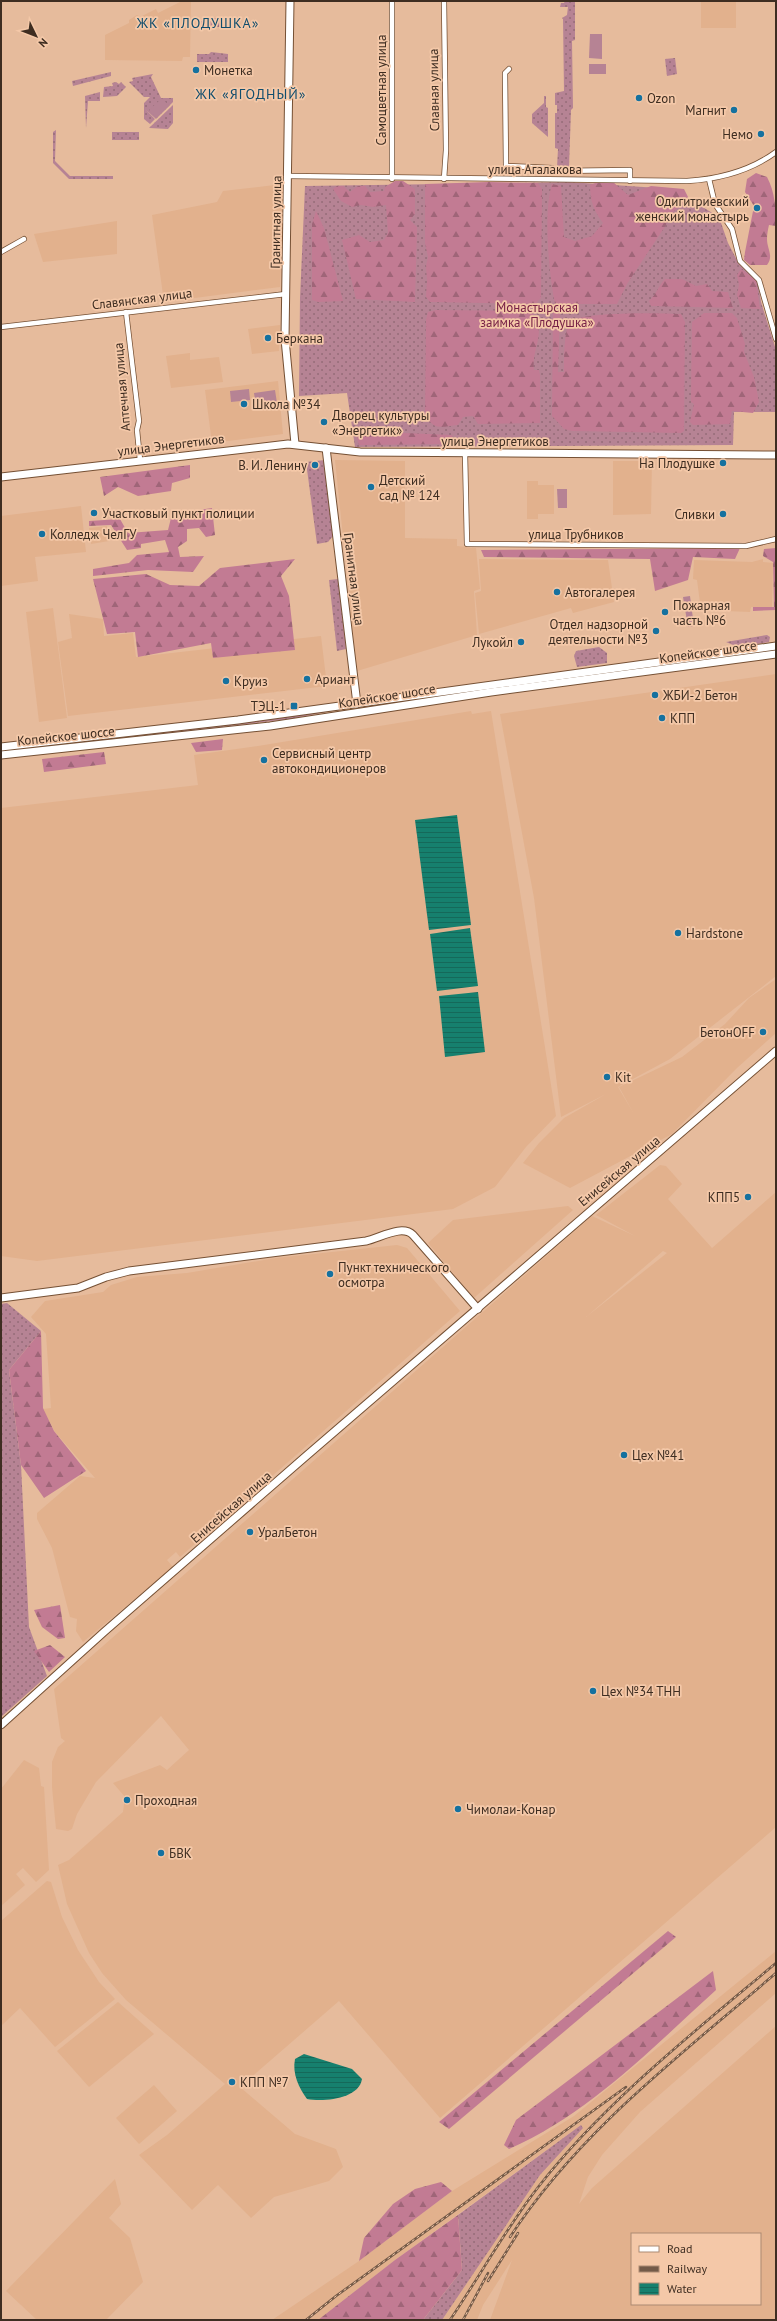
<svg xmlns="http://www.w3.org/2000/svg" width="777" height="2321" font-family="'PT Sans',sans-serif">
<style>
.built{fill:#e2b18d;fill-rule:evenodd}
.grass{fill:url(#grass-dots)}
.forest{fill:url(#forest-firs)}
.pitch{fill:#b68394}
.water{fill:url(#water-rules)}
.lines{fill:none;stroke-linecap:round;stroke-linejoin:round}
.street-casing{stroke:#755034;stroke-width:6}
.secondary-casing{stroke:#755034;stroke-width:9}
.primary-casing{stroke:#755034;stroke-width:9}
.street{stroke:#fff;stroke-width:4.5}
.secondary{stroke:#fff;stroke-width:7}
.primary{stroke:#fff;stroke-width:7}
.rail-casing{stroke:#735a48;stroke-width:2.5}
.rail{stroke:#f4c8a8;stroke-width:1;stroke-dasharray:3;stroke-linecap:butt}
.poi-dot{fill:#15719f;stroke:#f4c8a8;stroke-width:1.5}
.labels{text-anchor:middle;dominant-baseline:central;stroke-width:3.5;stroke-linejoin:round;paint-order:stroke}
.poi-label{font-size:13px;fill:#3e2d21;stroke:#f4c8a8;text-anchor:start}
.street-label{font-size:13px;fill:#3e2d21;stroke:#f4c8a8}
.park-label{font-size:13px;fill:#762046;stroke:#f4c8a8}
.neighbourhood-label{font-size:14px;letter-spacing:1px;fill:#104d6d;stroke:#f4c8a8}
</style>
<defs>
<pattern id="grass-dots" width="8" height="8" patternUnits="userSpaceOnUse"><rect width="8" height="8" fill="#b68394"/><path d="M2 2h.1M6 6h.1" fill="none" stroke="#956c78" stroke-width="1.8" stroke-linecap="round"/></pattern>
<pattern id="forest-firs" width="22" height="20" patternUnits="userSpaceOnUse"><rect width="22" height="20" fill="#c27b93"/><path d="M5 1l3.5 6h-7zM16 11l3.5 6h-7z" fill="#9f6578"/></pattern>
<pattern id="water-rules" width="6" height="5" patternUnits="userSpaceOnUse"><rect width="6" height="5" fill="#16806e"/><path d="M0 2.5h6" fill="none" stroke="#15695a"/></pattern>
</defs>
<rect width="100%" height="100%" fill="#e6bb9c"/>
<g class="built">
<path d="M 182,1 L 191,1 L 190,57 L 183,57 L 182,61 L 105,60 L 105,35 L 129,23 L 129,20 L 137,15 L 140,17 L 156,9 L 158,13 Z"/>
<rect x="701" y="1" width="35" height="27"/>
<path d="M 283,184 L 280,287 L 164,302 L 152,215 L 217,202 L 223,191 Z"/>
<path d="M 117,221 L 117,254 L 43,262 L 34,234 Z"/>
<path d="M 280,325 L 279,351 L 252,354 L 248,329 Z"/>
<path d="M 190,353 L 190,360 L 219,357 L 223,382 L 171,388 L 166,356 Z"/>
<path d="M 278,381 L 283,434 L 212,443 L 205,390 Z"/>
<path d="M 335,460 L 405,461 L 405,538 L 457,539 L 457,546 L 476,548 L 480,589 L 474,591 L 477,635 L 357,671 Z"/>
<path d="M 613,461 L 652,461 L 651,514 L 613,515 Z"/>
<path d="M 527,481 L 538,481 L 538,485 L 554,485 L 554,514 L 538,514 L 538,519 L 527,519 Z"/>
<path d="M 81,506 L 86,552 L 35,557 L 38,581 L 1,586 L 1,516 Z"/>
<path d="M 107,526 L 109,541 L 91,544 L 89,528 Z"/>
<path d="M 479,559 L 608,560 L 614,602 L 573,613 L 571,608 L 479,634 L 475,593 L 481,591 Z"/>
<path d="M 763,559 L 763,562 L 773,563 L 772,607 L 751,607 L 750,612 L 701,610 L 697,580 L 693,579 L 694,560 L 752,562 Z"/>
<path d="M 53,608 L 67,718 L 39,722 L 26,612 Z"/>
<path d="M 69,614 L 103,619 L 104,636 L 133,633 L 136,657 L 321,636 L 327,686 L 68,716 L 58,642 L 72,638 Z"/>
<path d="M 776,674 L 776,976 L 670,1059 L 618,1087 L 634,1114 L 619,1087 L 682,1057 L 725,1024 L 749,998 L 776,979 L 776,1033 L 737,1068 L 672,1134 L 570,1188 L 523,1163 L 539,1143 L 564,1118 L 606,1094 L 561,1117 L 534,898 L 500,714 Z"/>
<path d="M 471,711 L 472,714 L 491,711 L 556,1116 L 526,1147 L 495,1187 L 453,1209 L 37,1261 L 1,1256 L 1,808 L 198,785 L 194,755 L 258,746 Z"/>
<path d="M 660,1165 L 666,1166 L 682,1184 L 668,1199 L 712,1248 L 776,1192 L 776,1827 L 440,2118 L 339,2001 L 240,2087 L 295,2134 L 336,2149 L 343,2167 L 329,2181 L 274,2197 L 251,2218 L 218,2185 L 192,2210 L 139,2155 L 167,2135 L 225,2084 L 126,2000 L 102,1973 L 89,1953 L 67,1904 L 58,1865 L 69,1860 L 123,1812 L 125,1797 L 113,1783 L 160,1765 L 167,1770 L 189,1750 L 161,1716 L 96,1782 L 77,1814 L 72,1829 L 68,1831 L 56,1829 L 52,1787 L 52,1762 L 58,1747 L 65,1741 L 61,1738 L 54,1689 L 592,1216 L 635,1236 L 596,1215 ZM 663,1251 L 667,1253 L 586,1317 Z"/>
<path d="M 568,1206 L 573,1210 L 474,1298 L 428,1243 L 453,1220 Z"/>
<path d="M 397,1245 L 407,1248 L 460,1311 L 180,1557 L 176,1552 L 167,1560 L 173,1567 L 83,1642 L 76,1631 L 77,1619 L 70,1617 L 52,1548 L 37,1519 L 37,1513 L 80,1476 L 95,1478 L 55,1432 L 43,1409 L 51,1408 L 46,1334 L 31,1317 L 45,1301 L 103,1292 L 111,1285 L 137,1277 L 187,1273 L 276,1258 Z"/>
<path d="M 24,1760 L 39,1768 L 41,1786 L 44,1787 L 49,1870 L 36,1882 L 23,1868 L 16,1874 L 25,1885 L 1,1906 L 1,1789 Z"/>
<path d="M 47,1881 L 51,1882 L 62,1917 L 78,1950 L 99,1982 L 115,1999 L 55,2047 L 20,2008 L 1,2026 L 1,1921 Z"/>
<path d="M 776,1951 L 776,1993 L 640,2112 L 602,2155 L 588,2177 L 579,2204 L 592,2188 L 776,2026 L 776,2320 L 490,2320 L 512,2260 L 483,2305 L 477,2320 L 442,2320 L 540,2175 L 583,2128 L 581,2125 L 395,2260 L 318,2320 L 272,2320 L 359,2261 L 452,2191 L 574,2116 ZM 632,2234 L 760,2234 L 760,2304 L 632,2304 Z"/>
<path d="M 118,2002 L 154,2034 L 89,2087 L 57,2051 Z"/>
<path d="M 154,2085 L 177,2111 L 139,2144 L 116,2118 Z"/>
<path d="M 115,2179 L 121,2204 L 109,2218 L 130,2238 L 143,2282 L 106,2320 L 37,2320 L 6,2291 Z"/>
</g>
<g class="grass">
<path d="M 565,1 L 575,1 L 575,40 L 572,41 L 573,108 L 571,110 L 569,167 L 557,167 L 558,149 L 555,148 L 555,113 L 557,113 L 557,105 L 555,105 L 555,93 L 564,91 L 563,19 L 562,18 L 567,15 L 568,7 L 560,7 L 561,3 L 564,3 Z"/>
<path d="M 214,18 L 226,18 L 226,27 L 199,27 L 199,21 L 214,21 Z"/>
<path d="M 211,52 L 228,54 L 228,62 L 197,62 L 197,54 L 209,54 Z"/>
<path d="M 675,58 L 677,74 L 667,76 L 665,59 Z"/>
<path d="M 111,72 L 111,76 L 73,86 L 72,81 Z"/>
<path d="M 153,74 L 151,77 L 161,98 L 173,98 L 173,102 L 156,119 L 146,110 L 155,119 L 150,124 L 144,119 L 144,103 L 150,97 L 144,97 L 129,82 L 133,81 L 132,78 Z"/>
<path d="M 116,82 L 119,84 L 121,82 L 126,87 L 117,96 L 103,97 L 104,87 L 113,86 L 112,83 Z"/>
<path d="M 100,92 L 100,101 L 88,101 L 86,128 L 85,96 Z"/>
<path d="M 544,96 L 546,96 L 546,107 L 548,108 L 548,137 L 532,123 L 532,114 L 544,103 Z"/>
<path d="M 173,105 L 173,123 L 168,129 L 149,128 Z"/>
<path d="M 56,130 L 55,161 L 70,176 L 113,176 L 113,179 L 69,179 L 53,163 L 53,132 Z"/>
<rect x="112" y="132" width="27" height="8"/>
<path d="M 569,182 L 673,189 L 719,217 L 728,243 L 739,264 L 758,281 L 761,302 L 776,350 L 776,412 L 734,412 L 733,445 L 355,447 L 347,393 L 299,396 L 300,298 L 305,186 Z"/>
<path d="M 325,460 L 334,535 L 328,542 L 317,544 L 306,462 Z"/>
<path d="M 338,579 L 346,649 L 337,651 L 329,580 Z"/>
<path d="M 767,635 L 770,637 L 769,642 L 738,647 L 726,642 Z"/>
<path d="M 599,647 L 607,653 L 607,663 L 577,667 L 574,656 L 576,651 Z"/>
<path d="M 331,711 L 290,719 L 1,752 L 1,750 Z"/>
<path d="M 7,1303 L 41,1331 L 9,1370 L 21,1465 L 29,1627 L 47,1676 L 1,1717 L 1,1304 Z"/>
<path d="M 581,2125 L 583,2128 L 540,2175 L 442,2320 L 423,2320 L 462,2270 L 458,2215 Z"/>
</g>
<g class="forest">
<path d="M 756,173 L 767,177 C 775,192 776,209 776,226 L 769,225 C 768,229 767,234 767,239 C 767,249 774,256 767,265 L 750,265 L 744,260 L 745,252 L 754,206 L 745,192 L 747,179 Z"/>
<path d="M 395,181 L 403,181 L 415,189 L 415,214 L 410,220 L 417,227 L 415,302 L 356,299 L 342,240 L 359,235 L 370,242 L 384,240 L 388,233 L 386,205 L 373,207 L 361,205 L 352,207 L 341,201 L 333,189 L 337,186 L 343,186 L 350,192 L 358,186 L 365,186 L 370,192 L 384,191 L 385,187 Z"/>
<path d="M 489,182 L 538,183 L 542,189 L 541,298 L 535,304 L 430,302 L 426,297 L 427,280 L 426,266 L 428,257 L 425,243 L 425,184 Z"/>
<path d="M 613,182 L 628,195 L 651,186 L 684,189 L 688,197 L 668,217 L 666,225 L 627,284 L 617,304 L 555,304 C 549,275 543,212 552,184 L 561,186 L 564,237 L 575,241 L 592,236 L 603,223 C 594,211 590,201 590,185 L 595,183 Z"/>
<path d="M 316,211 L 324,228 L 343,301 L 318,302 L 312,300 L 312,224 Z"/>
<path d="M 741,269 L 756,280 L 760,309 L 741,308 L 737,295 L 739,285 L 737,275 Z"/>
<path d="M 665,279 L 682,279 L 696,286 L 707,284 L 712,291 L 728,292 L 733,308 L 651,306 L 649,301 C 657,294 658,286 665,279 Z"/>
<path d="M 436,310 L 530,311 C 549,332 531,347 534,370 L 539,370 L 540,375 L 540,423 L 478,424 L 473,416 L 463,417 L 458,425 C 440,427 433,431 425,413 L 426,320 L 428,312 Z"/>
<path d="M 553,311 L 560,314 L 558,372 L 564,372 C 564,359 564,334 569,323 C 575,311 664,313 681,314 L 685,322 L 684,431 L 681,433 L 572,431 L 564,429 L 552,416 Z"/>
<path d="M 704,313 L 732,313 L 737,318 L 745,344 L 744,352 L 754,377 L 759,402 L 753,413 L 732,411 L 730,424 L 693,425 L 690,422 L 694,404 L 691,402 L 692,322 Z"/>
<path d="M 360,431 L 451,435 L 453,437 L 450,440 L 450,444 L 364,445 L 359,445 L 357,438 Z"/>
<path d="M 190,465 L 190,478 L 172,483 L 171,491 L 138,496 L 118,487 L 104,496 L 100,477 Z"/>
<path d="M 212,508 L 215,535 L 206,537 L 199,528 L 187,529 L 187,541 L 178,547 L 180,557 L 204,556 L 193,572 L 148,570 L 93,576 L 93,569 L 129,563 L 137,555 L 169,552 L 165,540 L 141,544 L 141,548 L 127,550 L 111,525 L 89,526 L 89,521 L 120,519 L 128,533 L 168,530 L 172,514 Z"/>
<path d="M 740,548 L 735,559 L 693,557 L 688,580 L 655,591 L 650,559 L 484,557 L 481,550 Z"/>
<path d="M 776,548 L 776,610 L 753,611 L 753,607 L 774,607 L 773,562 L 763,556 L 764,549 Z"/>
<path d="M 295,559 L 281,576 L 289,596 L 295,650 L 213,658 L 211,643 L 138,657 L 135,632 L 107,634 L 93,579 L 146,574 L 170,585 L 199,586 L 220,568 Z"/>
<path d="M 223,739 L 222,750 L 196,752 L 191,743 Z"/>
<path d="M 104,752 L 106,764 L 44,772 L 42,759 Z"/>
<path d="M 41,1331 L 43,1408 L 54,1431 L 86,1471 L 44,1498 L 21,1465 L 9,1370 Z"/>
<path d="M 60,1605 L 65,1638 L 58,1639 L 42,1627 L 34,1610 Z"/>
<path d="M 50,1645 L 65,1657 L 49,1672 L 34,1651 Z"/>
<path d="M 668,1931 L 676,1937 L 449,2129 L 439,2122 Z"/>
<path d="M 713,1971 L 716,1990 C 652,2048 589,2114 509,2149 L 504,2145 L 516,2120 Z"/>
<path d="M 441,2182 L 452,2191 L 359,2261 L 364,2238 L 393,2204 L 415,2189 Z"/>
<path d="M 458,2215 L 462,2270 L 423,2320 L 318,2320 L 395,2260 Z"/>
</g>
<g class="pitch">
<path d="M 590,34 L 602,34 L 602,59 L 589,58 Z"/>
<rect x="589" y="64" width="17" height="10"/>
<path d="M 162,98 L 169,106 L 156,118 L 149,110 Z"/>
<path d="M 249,389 L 250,400 L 231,402 L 230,391 Z"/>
<path d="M 275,390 L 277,403 L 256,406 L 254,393 Z"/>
<path d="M 557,489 L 567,489 L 567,508 L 558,508 Z"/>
<path d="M 690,596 L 694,626 L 688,627 L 683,597 Z"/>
</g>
<g class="water">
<path d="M 457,815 L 471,925 L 429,930 L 415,820 Z"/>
<path d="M 470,928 L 478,986 L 437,991 L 430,934 Z"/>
<path d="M 478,992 L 485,1052 L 445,1057 L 439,996 Z"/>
<path d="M 304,2054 L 352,2069 L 362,2079 C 359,2099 324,2102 307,2099 C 299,2088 292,2074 295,2059 Z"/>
</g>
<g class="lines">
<g class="street-casing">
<g id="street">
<path d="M 509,69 L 505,73 L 506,166 L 552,168 L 556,171 L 630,170 L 630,181"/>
<path d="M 288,176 L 687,181 C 719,179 750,171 776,152"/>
<path d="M 392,179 L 392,1"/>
<path d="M 444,179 L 446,150 L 444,1"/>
<path d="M 709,179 L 715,204 L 732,229 L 740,261 L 759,280 L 776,339"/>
<path d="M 1,252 L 24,239"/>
<path d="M 126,312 L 139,421 L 137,430 L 140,460"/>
<path d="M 1,327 L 286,294"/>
<path d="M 465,453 L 467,544 L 746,546 L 776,539"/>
</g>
</g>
<g class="secondary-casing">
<g id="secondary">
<path d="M 290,1 L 285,339 L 295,444"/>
<path d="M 326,448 L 357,704"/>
<path d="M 1,477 L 288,444 L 360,452 L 776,455"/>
<path d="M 1,1298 L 78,1288 L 106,1277 L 129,1271 L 366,1241 C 380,1238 402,1224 413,1235 L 478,1309"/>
<path d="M 1,1725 L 104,1632 L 305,1457 L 776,1051"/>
</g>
</g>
<g class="primary-casing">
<g id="primary">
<path d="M 1,747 L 238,720 L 776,646"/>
<path d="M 1,755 L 270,726 L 491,692 L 776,654"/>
</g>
</g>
<use href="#street" class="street"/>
<use href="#secondary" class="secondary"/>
<use href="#primary" class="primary"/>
<g class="rail-casing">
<g id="rail">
<path d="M 510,2237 C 579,2131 682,2054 776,1973"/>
<path d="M 488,2281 L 518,2233"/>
<path d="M 306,2320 L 336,2296 L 626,2087"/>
<path d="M 450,2320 C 480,2276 506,2228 539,2186 C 604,2103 695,2031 776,1963"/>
<path d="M 463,2320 L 488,2273"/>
</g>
</g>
<use href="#rail" class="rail"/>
</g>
<g class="poi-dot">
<circle cx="196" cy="70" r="4"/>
<circle cx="639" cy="98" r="4"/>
<circle cx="734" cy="110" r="4"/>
<circle cx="761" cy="134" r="4"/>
<circle cx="757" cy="208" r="4"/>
<circle cx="268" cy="338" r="4"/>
<circle cx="244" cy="404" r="4"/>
<circle cx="324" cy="422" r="4"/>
<circle cx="723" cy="463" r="4"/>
<circle cx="315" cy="465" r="4"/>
<circle cx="371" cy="487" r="4"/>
<circle cx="94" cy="513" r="4"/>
<circle cx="723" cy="514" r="4"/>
<circle cx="42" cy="534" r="4"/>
<circle cx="557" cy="592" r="4"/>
<circle cx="665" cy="612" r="4"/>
<circle cx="656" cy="631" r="4"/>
<circle cx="521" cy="642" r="4"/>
<circle cx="307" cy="679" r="4"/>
<circle cx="226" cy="681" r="4"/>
<circle cx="655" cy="695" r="4"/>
<rect x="290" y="702" width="8" height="8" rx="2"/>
<circle cx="662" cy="718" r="4"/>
<circle cx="264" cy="760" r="4"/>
<circle cx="678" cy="933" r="4"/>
<circle cx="763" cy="1032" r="4"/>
<circle cx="607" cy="1077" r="4"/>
<circle cx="748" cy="1197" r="4"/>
<circle cx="330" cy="1274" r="4"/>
<circle cx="624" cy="1455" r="4"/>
<circle cx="250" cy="1532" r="4"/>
<circle cx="593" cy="1691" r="4"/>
<circle cx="127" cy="1800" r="4"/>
<circle cx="458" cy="1809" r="4"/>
<circle cx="161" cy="1853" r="4"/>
<circle cx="232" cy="2082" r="4"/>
</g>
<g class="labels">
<g class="poi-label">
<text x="204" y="70">Монетка</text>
<text x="647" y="98">Ozon</text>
<text x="726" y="110" text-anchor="end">Магнит</text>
<text x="753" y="134" text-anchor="end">Немо</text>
<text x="749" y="201" text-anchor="end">Одигитриевский<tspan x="749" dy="15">женский монастырь</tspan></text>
<text x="276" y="338">Беркана</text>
<text x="252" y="404">Школа №34</text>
<text x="332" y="415">Дворец культуры<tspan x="332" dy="15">«Энергетик»</tspan></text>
<text x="715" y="463" text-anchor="end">На Плодушке</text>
<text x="307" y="465" text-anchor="end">В. И. Ленину</text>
<text x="379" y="480">Детский<tspan x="379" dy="15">сад № 124</tspan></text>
<text x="102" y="513">Участковый пункт полиции</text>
<text x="715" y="514" text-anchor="end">Сливки</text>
<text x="50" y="534">Колледж ЧелГУ</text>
<text x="565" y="592">Автогалерея</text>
<text x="673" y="605">Пожарная<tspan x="673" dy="15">часть №6</tspan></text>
<text x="648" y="624" text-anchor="end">Отдел надзорной<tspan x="648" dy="15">деятельности №3</tspan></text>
<text x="513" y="642" text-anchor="end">Лукойл</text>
<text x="315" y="679">Ариант</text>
<text x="234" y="681">Круиз</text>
<text x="663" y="695">ЖБИ-2 Бетон</text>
<text x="286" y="706" text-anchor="end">ТЭЦ-1</text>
<text x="670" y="718">КПП</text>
<text x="272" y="753">Сервисный центр<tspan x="272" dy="15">автокондиционеров</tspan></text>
<text x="686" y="933">Hardstone</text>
<text x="755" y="1032" text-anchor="end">БетонOFF</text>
<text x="615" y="1077">Kit</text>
<text x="740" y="1197" text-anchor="end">КПП5</text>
<text x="338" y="1267">Пункт технического<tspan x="338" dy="15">осмотра</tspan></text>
<text x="632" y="1455">Цех №41</text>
<text x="258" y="1532">УралБетон</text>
<text x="601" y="1691">Цех №34 ТНН</text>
<text x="135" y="1800">Проходная</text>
<text x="466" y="1809">Чимолаи-Конар</text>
<text x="169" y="1853">БВК</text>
<text x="240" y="2082">КПП №7</text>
</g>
<g class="street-label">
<text transform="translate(381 90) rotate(-90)">Самоцветная улица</text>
<text transform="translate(434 90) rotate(-91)">Славная улица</text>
<text x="535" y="169">улица Агалакова</text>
<text transform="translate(276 222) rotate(-89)">Гранитная улица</text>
<text transform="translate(142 299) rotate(-7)">Славянская улица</text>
<text transform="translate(122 387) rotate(-95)">Аптечная улица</text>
<text x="495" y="441">улица Энергетиков</text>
<text transform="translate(171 445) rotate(-7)">улица Энергетиков</text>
<text x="576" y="534">улица Трубников</text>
<text transform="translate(354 579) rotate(83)">Гранитная улица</text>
<text transform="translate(708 652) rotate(-8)">Копейское шоссе</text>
<text transform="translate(387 696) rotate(-9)">Копейское шоссе</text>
<text transform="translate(66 736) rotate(-6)">Копейское шоссе</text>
<text transform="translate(619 1171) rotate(-40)">Енисейская улица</text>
<text transform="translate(231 1507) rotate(-41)">Енисейская улица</text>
</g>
<g class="park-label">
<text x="537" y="307">Монастырская<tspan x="537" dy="15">заимка «Плодушка»</tspan></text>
</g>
<g class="neighbourhood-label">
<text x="198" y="23">ЖК «ПЛОДУШКА»</text>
<text x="251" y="94">ЖК «ЯГОДНЫЙ»</text>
</g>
</g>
<rect width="777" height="2321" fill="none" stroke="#3e2d21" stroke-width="4"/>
<rect x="631" y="2233" width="130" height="72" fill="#f4c8a8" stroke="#ab8a72"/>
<rect x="639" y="2246" width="20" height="6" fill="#ffffff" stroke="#ab8a72"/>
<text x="667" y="2253" font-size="12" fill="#3e2d21">Road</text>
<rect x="639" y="2266" width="20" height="6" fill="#735a48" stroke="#ab8a72"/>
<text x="667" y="2273" font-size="12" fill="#3e2d21">Railway</text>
<rect x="639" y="2283" width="20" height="12" fill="url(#water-rules)" stroke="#ab8a72"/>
<text x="667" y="2293" font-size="12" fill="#3e2d21">Water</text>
<g transform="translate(36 36) rotate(133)" stroke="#f4c8a8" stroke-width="3" paint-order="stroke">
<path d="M0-3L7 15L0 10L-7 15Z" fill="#3e2d21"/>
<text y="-6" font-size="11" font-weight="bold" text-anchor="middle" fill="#3e2d21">N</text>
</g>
</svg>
